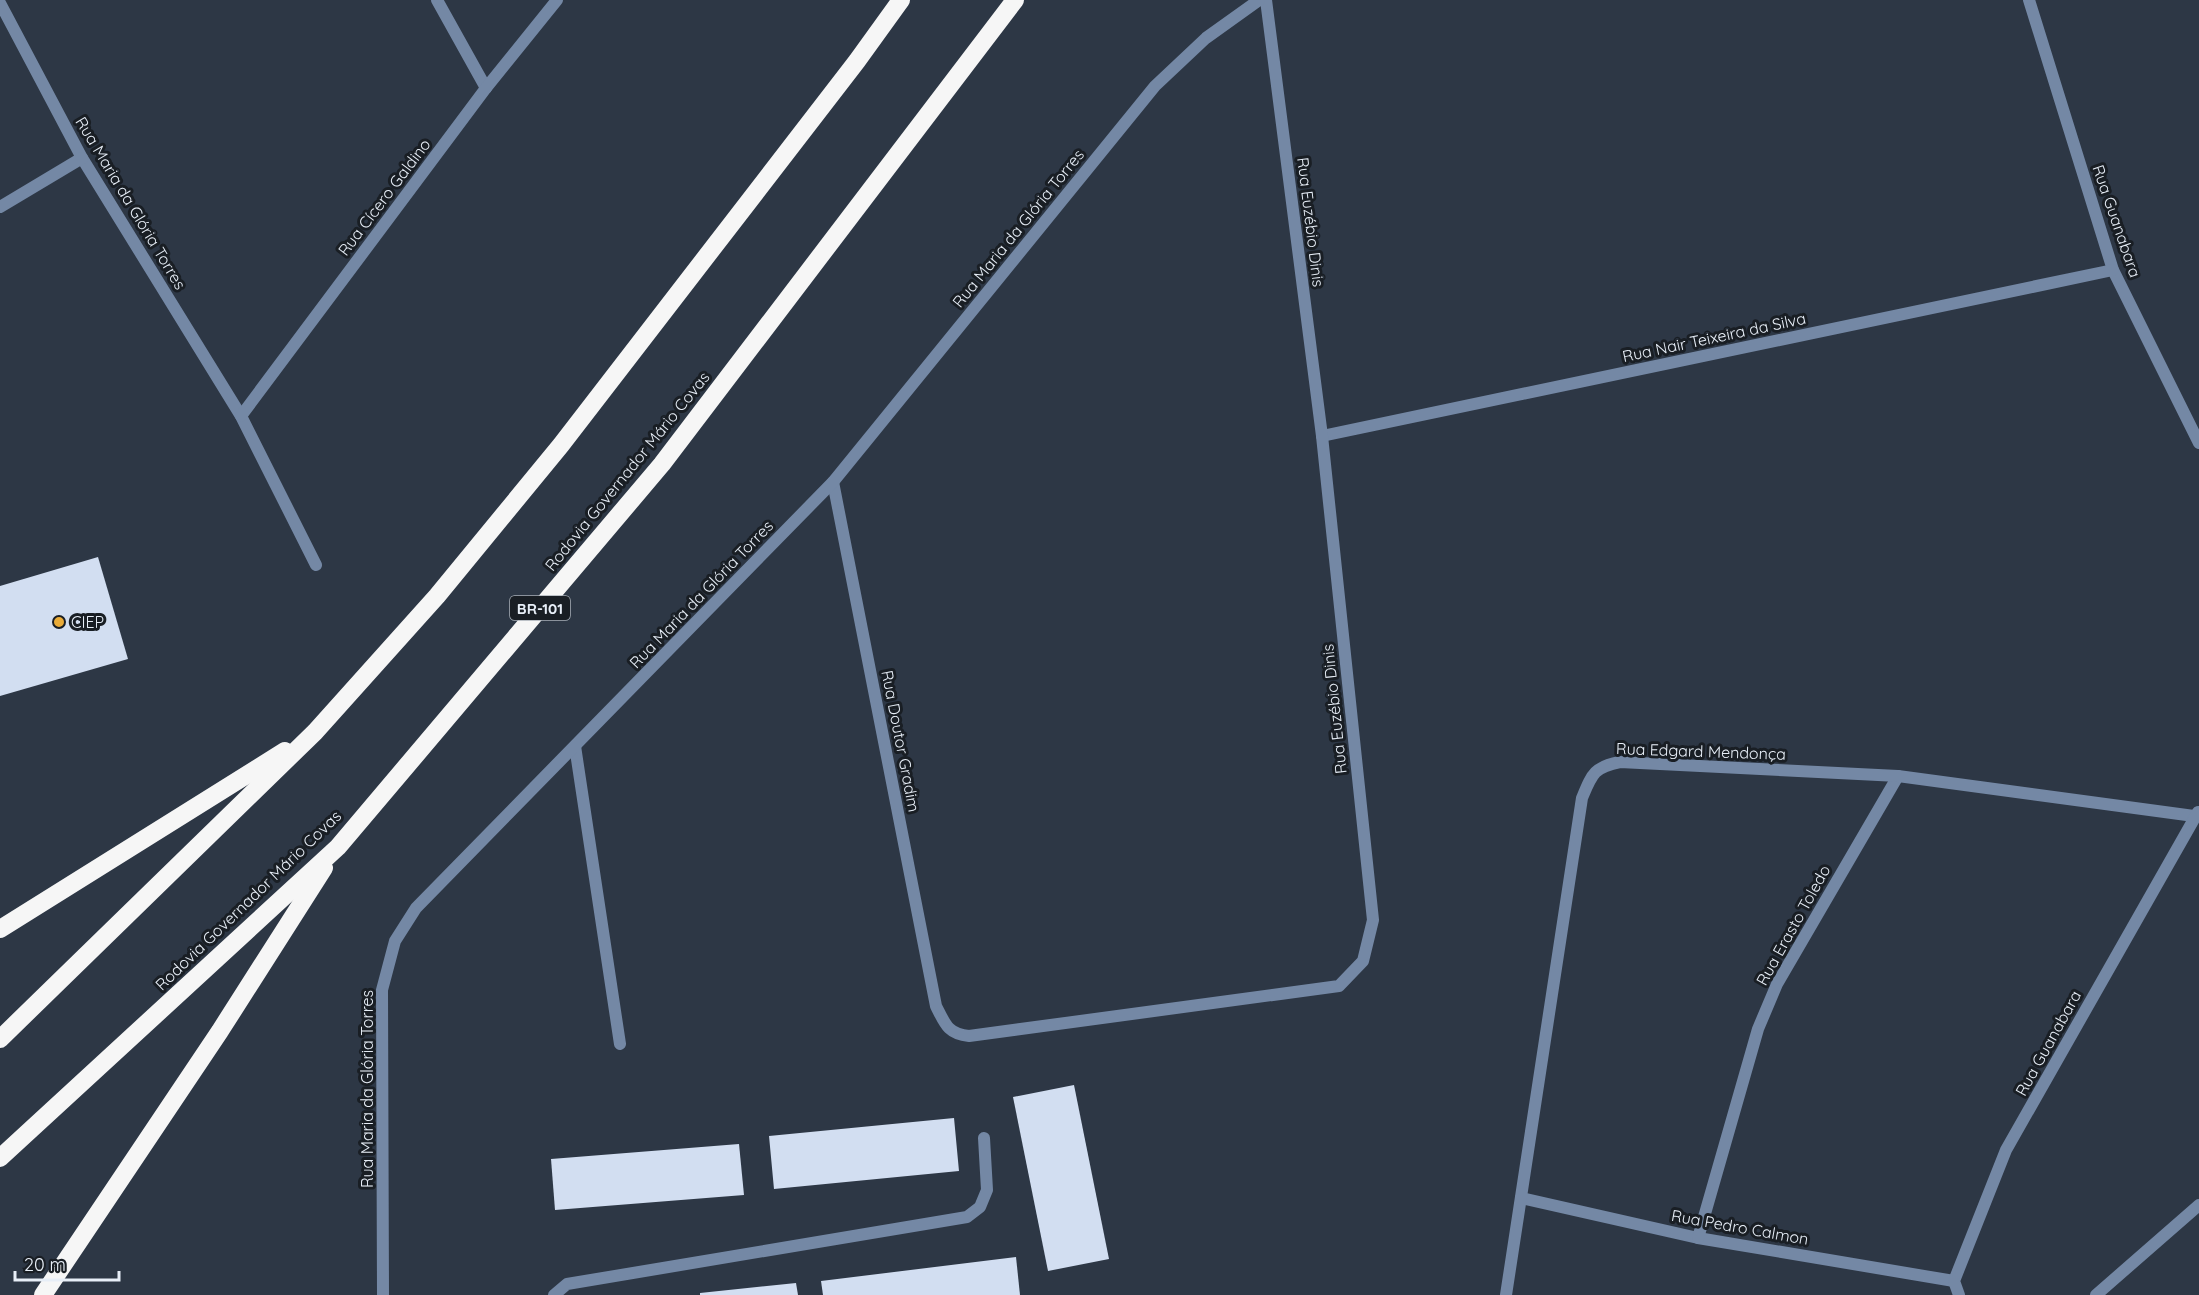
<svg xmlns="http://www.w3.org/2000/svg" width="2199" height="1295" font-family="Quicksand,sans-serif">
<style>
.building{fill:#d2def1}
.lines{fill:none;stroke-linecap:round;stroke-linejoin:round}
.street{stroke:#7488a5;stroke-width:12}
.highway{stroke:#f6f6f6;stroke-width:18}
.poi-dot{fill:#e9ab38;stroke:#191e24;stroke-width:2}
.labels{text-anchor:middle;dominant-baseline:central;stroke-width:6;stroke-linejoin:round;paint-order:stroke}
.shield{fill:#191e24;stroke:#a9b0b8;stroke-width:1.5}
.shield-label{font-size:15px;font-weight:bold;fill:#e7eef7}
.street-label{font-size:16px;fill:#e7eef7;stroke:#191e24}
.poi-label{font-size:16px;fill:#e7eef7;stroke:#191e24;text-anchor:start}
</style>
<rect width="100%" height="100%" fill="#2d3745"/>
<g class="building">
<path d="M 98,557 L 128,659 L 0,696 L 0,586 Z"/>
<path d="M 1074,1085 L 1109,1259 L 1048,1271 L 1013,1097 Z"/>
<path d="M 954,1118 L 959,1171 L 774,1189 L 769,1136 Z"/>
<path d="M 739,1144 L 744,1195 L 555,1210 L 551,1159 Z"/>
<path d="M 1016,1257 L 1020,1295 L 823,1295 L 821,1281 Z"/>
<path d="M 796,1283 L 798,1295 L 700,1295 L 700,1293 Z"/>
</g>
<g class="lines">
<g class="street">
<path d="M 437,0 L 486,88"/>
<path d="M 2029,0 L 2113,270 L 2199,443"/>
<path d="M 0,3 L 82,158 L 241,416 L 316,565"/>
<path d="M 0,207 L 82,158"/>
<path d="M 241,416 L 486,88 L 557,0"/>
<path d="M 1322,436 L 2113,270"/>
<path d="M 833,482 L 936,1006 C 945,1024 948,1034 969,1036 L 1339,986 L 1363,961 L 1373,920 L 1322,436 L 1266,0"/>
<path d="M 575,746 L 620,1044"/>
<path d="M 1521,1198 L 1698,1238 L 1954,1281"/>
<path d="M 1698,1238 L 1758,1029 L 1777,984 L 1898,776"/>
<path d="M 383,1295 L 382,990 L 395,941 L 416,908 L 833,482 L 1155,86 L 1206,38 L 1259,0"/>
<path d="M 554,1295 L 567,1284 L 967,1217 L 980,1207 L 987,1190 L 984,1138"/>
<path d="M 1506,1295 L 1582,798 C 1592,774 1594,767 1620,762 L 1898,776 L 2194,816"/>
<path d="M 1959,1295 L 1954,1281 L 2006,1150 L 2198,812"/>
<path d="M 2096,1295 L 2199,1205"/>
</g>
<g class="highway">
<path d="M 0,929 L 285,751"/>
<path d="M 0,1039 L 315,732 L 437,596 L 561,445 L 857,61 L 901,0"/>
<path d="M 0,1158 L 338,847 L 662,464 L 1015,0"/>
<path d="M 43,1295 L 220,1031 L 324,868"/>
</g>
</g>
<circle class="poi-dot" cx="59" cy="622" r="6"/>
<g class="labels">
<rect class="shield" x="510" y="596" width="60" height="24" rx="4.5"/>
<g class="shield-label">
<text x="540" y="608">BR-101</text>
</g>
<g class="street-label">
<text transform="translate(384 197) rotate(-53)">Rua Cícero Galdino</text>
<text transform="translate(131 203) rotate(59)">Rua Maria da Glória Torres</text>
<text transform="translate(2117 221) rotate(71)">Rua Guanabara</text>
<text transform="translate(1311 222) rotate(83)">Rua Euzébio Dinis</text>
<text transform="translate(1018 228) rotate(-51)">Rua Maria da Glória Torres</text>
<text transform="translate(1714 337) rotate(-12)">Rua Nair Teixeira da Silva</text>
<text transform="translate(627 471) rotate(-51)">Rodovia Governador Mário Covas</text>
<text transform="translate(701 594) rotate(-46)">Rua Maria da Glória Torres</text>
<text transform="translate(1334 709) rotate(-96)">Rua Euzébio Dinis</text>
<text transform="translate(901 741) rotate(79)">Rua Doutor Gradim</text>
<text transform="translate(1701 751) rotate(2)">Rua Edgard Mendonça</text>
<text transform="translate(248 900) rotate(-44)">Rodovia Governador Mário Covas</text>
<text transform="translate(1793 925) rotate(-61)">Rua Erasto Toledo</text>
<text transform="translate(2048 1043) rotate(-61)">Rua Guanabara</text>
<text transform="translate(367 1089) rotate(-90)">Rua Maria da Glória Torres</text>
<text transform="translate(1740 1227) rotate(10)">Rua Pedro Calmon</text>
</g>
<g class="poi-label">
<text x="71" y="622">CIEP</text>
</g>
</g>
<path d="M15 1271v9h104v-9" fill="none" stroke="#e7eef7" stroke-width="3"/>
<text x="24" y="1271" font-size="18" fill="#e7eef7" stroke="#191e24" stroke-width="4.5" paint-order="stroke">20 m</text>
</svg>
